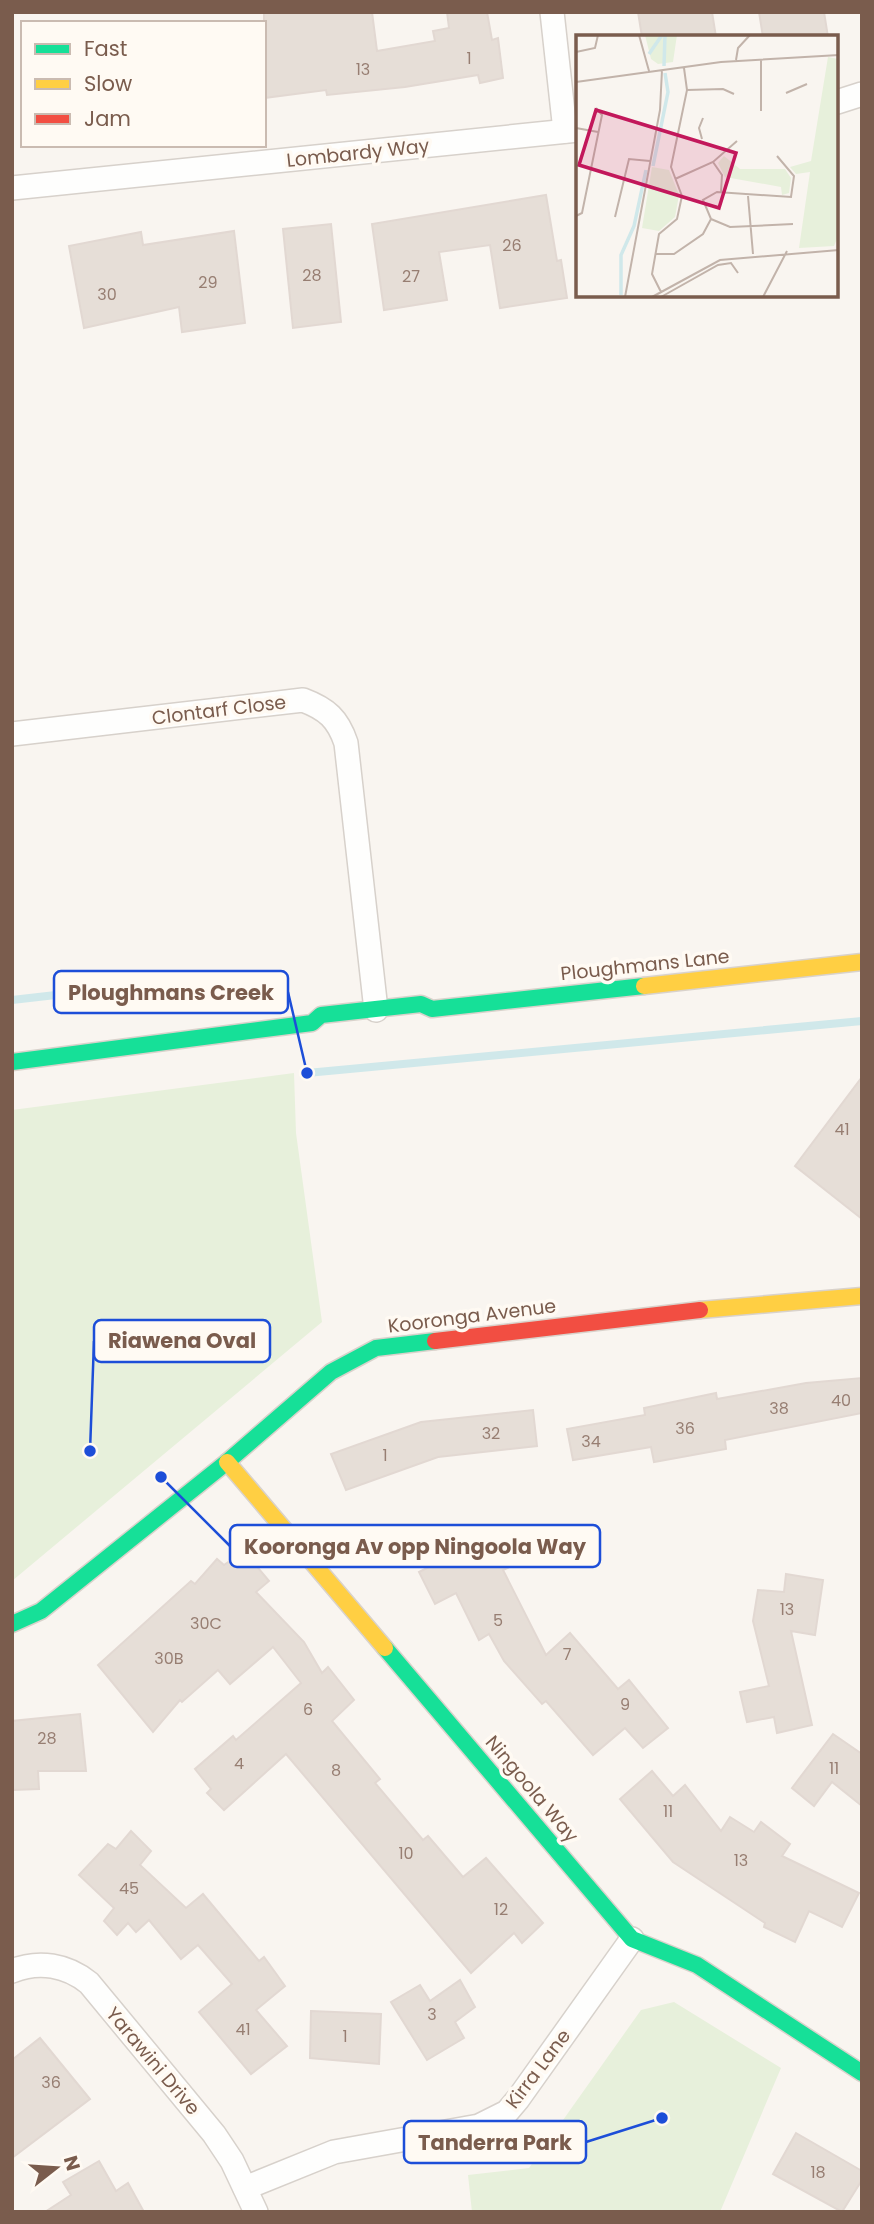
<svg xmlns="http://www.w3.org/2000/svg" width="874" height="2224" font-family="Poppins,sans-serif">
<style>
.green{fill:#e7f0db}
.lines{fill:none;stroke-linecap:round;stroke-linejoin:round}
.stream{stroke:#d0e8ea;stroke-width:8}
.building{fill:#e6ded7;stroke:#e2d8d2;stroke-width:2}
.street-casing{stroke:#d7d1cb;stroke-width:26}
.fast-casing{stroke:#d9d2cb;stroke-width:19}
.slow-casing{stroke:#d9d2cb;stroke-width:19}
.jam-casing{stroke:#d9d2cb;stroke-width:19}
.street{stroke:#fefefd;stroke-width:23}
.fast{stroke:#16e098;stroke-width:16}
.slow{stroke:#ffcf43;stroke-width:16}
.jam{stroke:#f24e42;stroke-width:16}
.labels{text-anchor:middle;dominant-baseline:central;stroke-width:7;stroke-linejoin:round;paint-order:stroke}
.number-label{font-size:16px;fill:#977e72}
.street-label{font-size:19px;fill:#7a5c4d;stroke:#fffaf3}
.inset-river{fill:none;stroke:#d0e8ea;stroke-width:3.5}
.inset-road{fill:none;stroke:#c2b3aa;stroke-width:2}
.view{fill:#c2185b;fill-opacity:0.15;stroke:#c2185b;stroke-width:3.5}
.inset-edge{fill:none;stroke:#7a5c4d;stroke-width:3.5}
.leader{fill:none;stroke:#1d4ed8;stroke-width:2.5}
.callout-dot{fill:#1d4ed8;stroke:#fffaf3;stroke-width:2.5}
.callout{fill:#fffaf3;stroke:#1d4ed8;stroke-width:2.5}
.callout-label{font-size:21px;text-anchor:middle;font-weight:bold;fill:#7a5c4d}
</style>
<rect width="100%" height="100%" fill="#f9f5f0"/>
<g class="green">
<path d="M 294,1073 L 296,1133 L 322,1322 L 12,1581 L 12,1110 Z"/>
<path d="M 674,2002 L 781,2068 L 720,2212 L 472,2212 L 468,2175 L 529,2168 L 641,2010 Z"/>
</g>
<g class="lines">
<g class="stream">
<path d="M 12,1000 L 117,988 L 223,992"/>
<path d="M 307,1073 L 862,1021"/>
</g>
</g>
<g class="building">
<path d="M 264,12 L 372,12 L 377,51 L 435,41 L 433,31 L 449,28 L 447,12 L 487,12 L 492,40 L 498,38 L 503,78 L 480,83 L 478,75 L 405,87 L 327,95 L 326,90 L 264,98 Z"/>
<path d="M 638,12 L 712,12 L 716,37 L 642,37 Z"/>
<path d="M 759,12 L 824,12 L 828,37 L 763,37 Z"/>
<path d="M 546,195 L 557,261 L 561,260 L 567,298 L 500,308 L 490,245 L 439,252 L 447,300 L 384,310 L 372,224 Z"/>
<path d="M 331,224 L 341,322 L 293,328 L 283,229 Z"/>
<path d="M 234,231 L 245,323 L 182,332 L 179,307 L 84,328 L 69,246 L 141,232 L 143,245 Z"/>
<path d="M 862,1077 L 862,1219 L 795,1166 Z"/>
<path d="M 862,1378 L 862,1413 L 725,1440 L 726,1449 L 654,1462 L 651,1447 L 573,1460 L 567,1429 L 645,1415 L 644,1408 L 716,1393 L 717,1399 L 806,1383 Z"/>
<path d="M 533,1410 L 537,1446 L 438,1457 L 346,1490 L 331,1454 L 421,1422 Z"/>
<path d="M 469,1527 L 477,1545 L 507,1531 L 521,1562 L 503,1570 L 546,1655 L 570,1633 L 618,1689 L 629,1680 L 668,1728 L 643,1748 L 625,1728 L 593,1755 L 546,1701 L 542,1704 L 504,1661 L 489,1634 L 479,1640 L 456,1593 L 435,1604 L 419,1572 L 449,1557 L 440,1541 Z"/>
<path d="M 244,1551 L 269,1581 L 256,1592 L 304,1642 L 322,1673 L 328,1667 L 354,1700 L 332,1721 L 380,1779 L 375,1783 L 423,1840 L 428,1836 L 463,1877 L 486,1858 L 543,1923 L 522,1943 L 514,1933 L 471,1973 L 286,1754 L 224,1810 L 207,1793 L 211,1789 L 195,1769 L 233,1736 L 236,1740 L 301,1683 L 273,1647 L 230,1684 L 218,1670 L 182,1702 L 180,1700 L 153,1732 L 98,1665 L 191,1581 L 195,1584 L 217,1559 L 224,1565 Z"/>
<path d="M 786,1574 L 823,1580 L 815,1635 L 791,1631 L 812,1725 L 777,1733 L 774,1717 L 747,1722 L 740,1692 L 769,1686 L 753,1621 L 758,1590 L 784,1592 Z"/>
<path d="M 80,1714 L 86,1771 L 38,1771 L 39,1789 L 12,1790 L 12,1721 Z"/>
<path d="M 833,1734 L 862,1754 L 862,1806 L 832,1782 L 814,1806 L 792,1788 Z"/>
<path d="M 652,1771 L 673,1796 L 685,1785 L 721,1831 L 730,1817 L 754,1832 L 761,1822 L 790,1844 L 782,1856 L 859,1893 L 842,1927 L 809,1911 L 795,1942 L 764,1927 L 765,1923 L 673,1862 L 620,1799 Z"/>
<path d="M 131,1831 L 151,1851 L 140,1865 L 186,1908 L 203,1894 L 259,1961 L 264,1957 L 285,1986 L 256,2010 L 287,2046 L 251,2074 L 199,2012 L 232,1984 L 198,1945 L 181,1959 L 149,1920 L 136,1932 L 128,1923 L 117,1935 L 104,1921 L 114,1908 L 79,1875 L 108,1844 L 116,1849 Z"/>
<path d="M 460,1980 L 475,2007 L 455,2022 L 464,2038 L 427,2060 L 391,2002 L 420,1985 L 430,2001 Z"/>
<path d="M 311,2011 L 381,2014 L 379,2064 L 310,2058 Z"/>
<path d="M 40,2038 L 90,2099 L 12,2158 L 12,2060 Z"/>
<path d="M 796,2133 L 862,2171 L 862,2180 L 842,2212 L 773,2174 Z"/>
<path d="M 99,2161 L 116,2191 L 128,2183 L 144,2212 L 45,2212 L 71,2195 L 63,2182 Z"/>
</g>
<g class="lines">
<g class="street-casing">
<g id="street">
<path d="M 552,12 L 565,131"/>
<path d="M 837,102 L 862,94"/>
<path d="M 12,188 L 578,130"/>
<path d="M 12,734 L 303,700 C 327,709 338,719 346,743 L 376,1010"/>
<path d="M 12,1971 C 39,1960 67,1965 89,1983 L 214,2134 L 232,2161 L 256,2212"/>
<path d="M 245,2188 L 334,2152 L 479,2126 L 507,2112 L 518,2099 L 632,1939"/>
</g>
</g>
<g class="fast-casing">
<g id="fast">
<path d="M 12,1062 L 312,1023 L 321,1015 L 421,1004 L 432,1009 L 644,986"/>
<path d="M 12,1624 L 41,1611 L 227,1462 L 331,1372 L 376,1348 L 435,1341"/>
<path d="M 385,1648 L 632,1939 L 697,1965 L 862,2073"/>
</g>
</g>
<g class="slow-casing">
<g id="slow">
<path d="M 644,986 L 862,962"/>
<path d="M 700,1310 L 862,1296"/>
<path d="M 227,1462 L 385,1648"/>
</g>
</g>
<g class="jam-casing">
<path id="jam" d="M 435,1341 L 700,1310"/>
</g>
<use href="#street" class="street"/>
<use href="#fast" class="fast"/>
<use href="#slow" class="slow"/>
<use href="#jam" class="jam"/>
</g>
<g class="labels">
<g class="number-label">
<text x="469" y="58">1</text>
<text x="363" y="69">13</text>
<text x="512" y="245">26</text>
<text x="312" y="275">28</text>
<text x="411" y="276">27</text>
<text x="208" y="282">29</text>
<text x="107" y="294">30</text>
<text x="842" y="1129">41</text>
<text x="841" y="1400">40</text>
<text x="779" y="1408">38</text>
<text x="685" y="1428">36</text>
<text x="491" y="1433">32</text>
<text x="591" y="1441">34</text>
<text x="385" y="1455">1</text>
<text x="787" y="1609">13</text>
<text x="498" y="1620">5</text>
<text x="206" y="1623">30C</text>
<text x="567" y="1654">7</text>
<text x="169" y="1658">30B</text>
<text x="625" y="1704">9</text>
<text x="308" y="1709">6</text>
<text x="47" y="1738">28</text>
<text x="239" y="1763">4</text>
<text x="834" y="1768">11</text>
<text x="336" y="1770">8</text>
<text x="668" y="1811">11</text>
<text x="406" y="1853">10</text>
<text x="741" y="1860">13</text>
<text x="129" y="1888">45</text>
<text x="501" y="1909">12</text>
<text x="432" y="2014">3</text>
<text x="243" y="2029">41</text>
<text x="345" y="2036">1</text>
<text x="51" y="2082">36</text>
<text x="818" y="2172">18</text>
</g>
<g class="street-label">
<text transform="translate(358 153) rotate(-6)">Lombardy Way</text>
<text transform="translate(219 710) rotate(-7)">Clontarf Close</text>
<text transform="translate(645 965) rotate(-6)">Ploughmans Lane</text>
<text transform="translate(472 1316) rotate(-7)">Kooronga Avenue</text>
<text transform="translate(532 1789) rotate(50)">Ningoola Way</text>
<text transform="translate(153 2061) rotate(50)">Yarawini Drive</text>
<text transform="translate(538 2069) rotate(-53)">Kirra Lane</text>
</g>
</g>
<g transform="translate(576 35)">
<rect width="262" height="262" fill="#f9f5f0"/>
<path d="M 69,0 L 101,0 L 97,27 L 82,29 L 75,24 ZM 252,22 L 262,24 L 263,199 L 258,211 L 223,213 L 234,137 L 220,139 L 214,132 L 235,126 ZM 148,121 L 164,134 L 209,134 L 215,143 L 213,158 L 206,160 L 205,152 L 149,142 L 142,128 ZM 76,132 L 93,135 L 103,160 L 99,182 L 83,196 L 66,193 Z" fill="#e7f0db"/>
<path class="inset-river" d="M 73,19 L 86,0M 88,31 L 89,0M 77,131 L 92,57 L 89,38M 45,260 L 45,220 L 58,191 L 70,135"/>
<path class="inset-road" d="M 63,0 L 73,36M 0,17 L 19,13 L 22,0M 160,25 L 162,13 L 174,0M 185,25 L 185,76M 0,47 L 145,27 L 263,20M 111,55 L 147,54 L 158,59M 210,58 L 231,49M 0,93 L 22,97M 126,104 L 123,93 L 127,83M 137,127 L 146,140 L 145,157M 99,144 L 137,127 L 161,106M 172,161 L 177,219M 0,181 L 6,178 L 26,80 L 20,73M 39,182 L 53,124 L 74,126M 135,184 L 127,165 L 141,157 L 215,162 L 218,141 L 201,121M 135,184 L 154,192 L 217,189M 80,219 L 98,219 L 127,199 L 135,184M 85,257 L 76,239 L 83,199 L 101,184 L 106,161 L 95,132 L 111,55 L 108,33M 49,262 L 84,75 L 86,35M 76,262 L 144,225 L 263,215M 85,262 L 142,230 L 155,228 L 162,238M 187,262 L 211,216"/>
<path class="view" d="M 20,75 L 160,118 L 143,173 L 3,130 Z"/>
<rect width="262" height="262" class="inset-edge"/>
</g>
<path class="leader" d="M307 1073L288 992M90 1451L94 1341M161 1477L230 1546M662 2118L586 2142"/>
<g class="callout-dot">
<circle cx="307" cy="1073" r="7"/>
<circle cx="90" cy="1451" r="7"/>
<circle cx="161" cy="1477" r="7"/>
<circle cx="662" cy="2118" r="7"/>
</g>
<g class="callout">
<rect x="54" y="971" width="234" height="42" rx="7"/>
<rect x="94" y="1320" width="176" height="42" rx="7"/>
<rect x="230" y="1525" width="370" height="42" rx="7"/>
<rect x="404" y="2121" width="182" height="42" rx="7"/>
</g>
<g class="callout-label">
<text x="171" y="1000">Ploughmans Creek</text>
<text x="182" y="1348">Riawena Oval</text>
<text x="415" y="1554">Kooronga Av opp Ningoola Way</text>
<text x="495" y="2150">Tanderra Park</text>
</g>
<rect width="874" height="2224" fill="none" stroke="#7a5c4d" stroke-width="28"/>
<rect x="21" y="21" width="245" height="126" fill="#fffaf3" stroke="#cabbb1" stroke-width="2"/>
<rect x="35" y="44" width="35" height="10" fill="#16e098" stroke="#cabbb1" stroke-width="2"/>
<text x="84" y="56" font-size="21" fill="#7a5c4d">Fast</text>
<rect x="35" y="79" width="35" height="10" fill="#ffcf43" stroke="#cabbb1" stroke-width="2"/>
<text x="84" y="91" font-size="21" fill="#7a5c4d">Slow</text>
<rect x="35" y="114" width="35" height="10" fill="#f24e42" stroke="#cabbb1" stroke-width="2"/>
<text x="84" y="126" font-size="21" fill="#7a5c4d">Jam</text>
<g transform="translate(56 2168) rotate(73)" stroke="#fffaf3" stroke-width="5" paint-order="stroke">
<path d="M0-5L12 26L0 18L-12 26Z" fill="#7a5c4d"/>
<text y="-10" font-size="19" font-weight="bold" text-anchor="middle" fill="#7a5c4d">N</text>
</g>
</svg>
